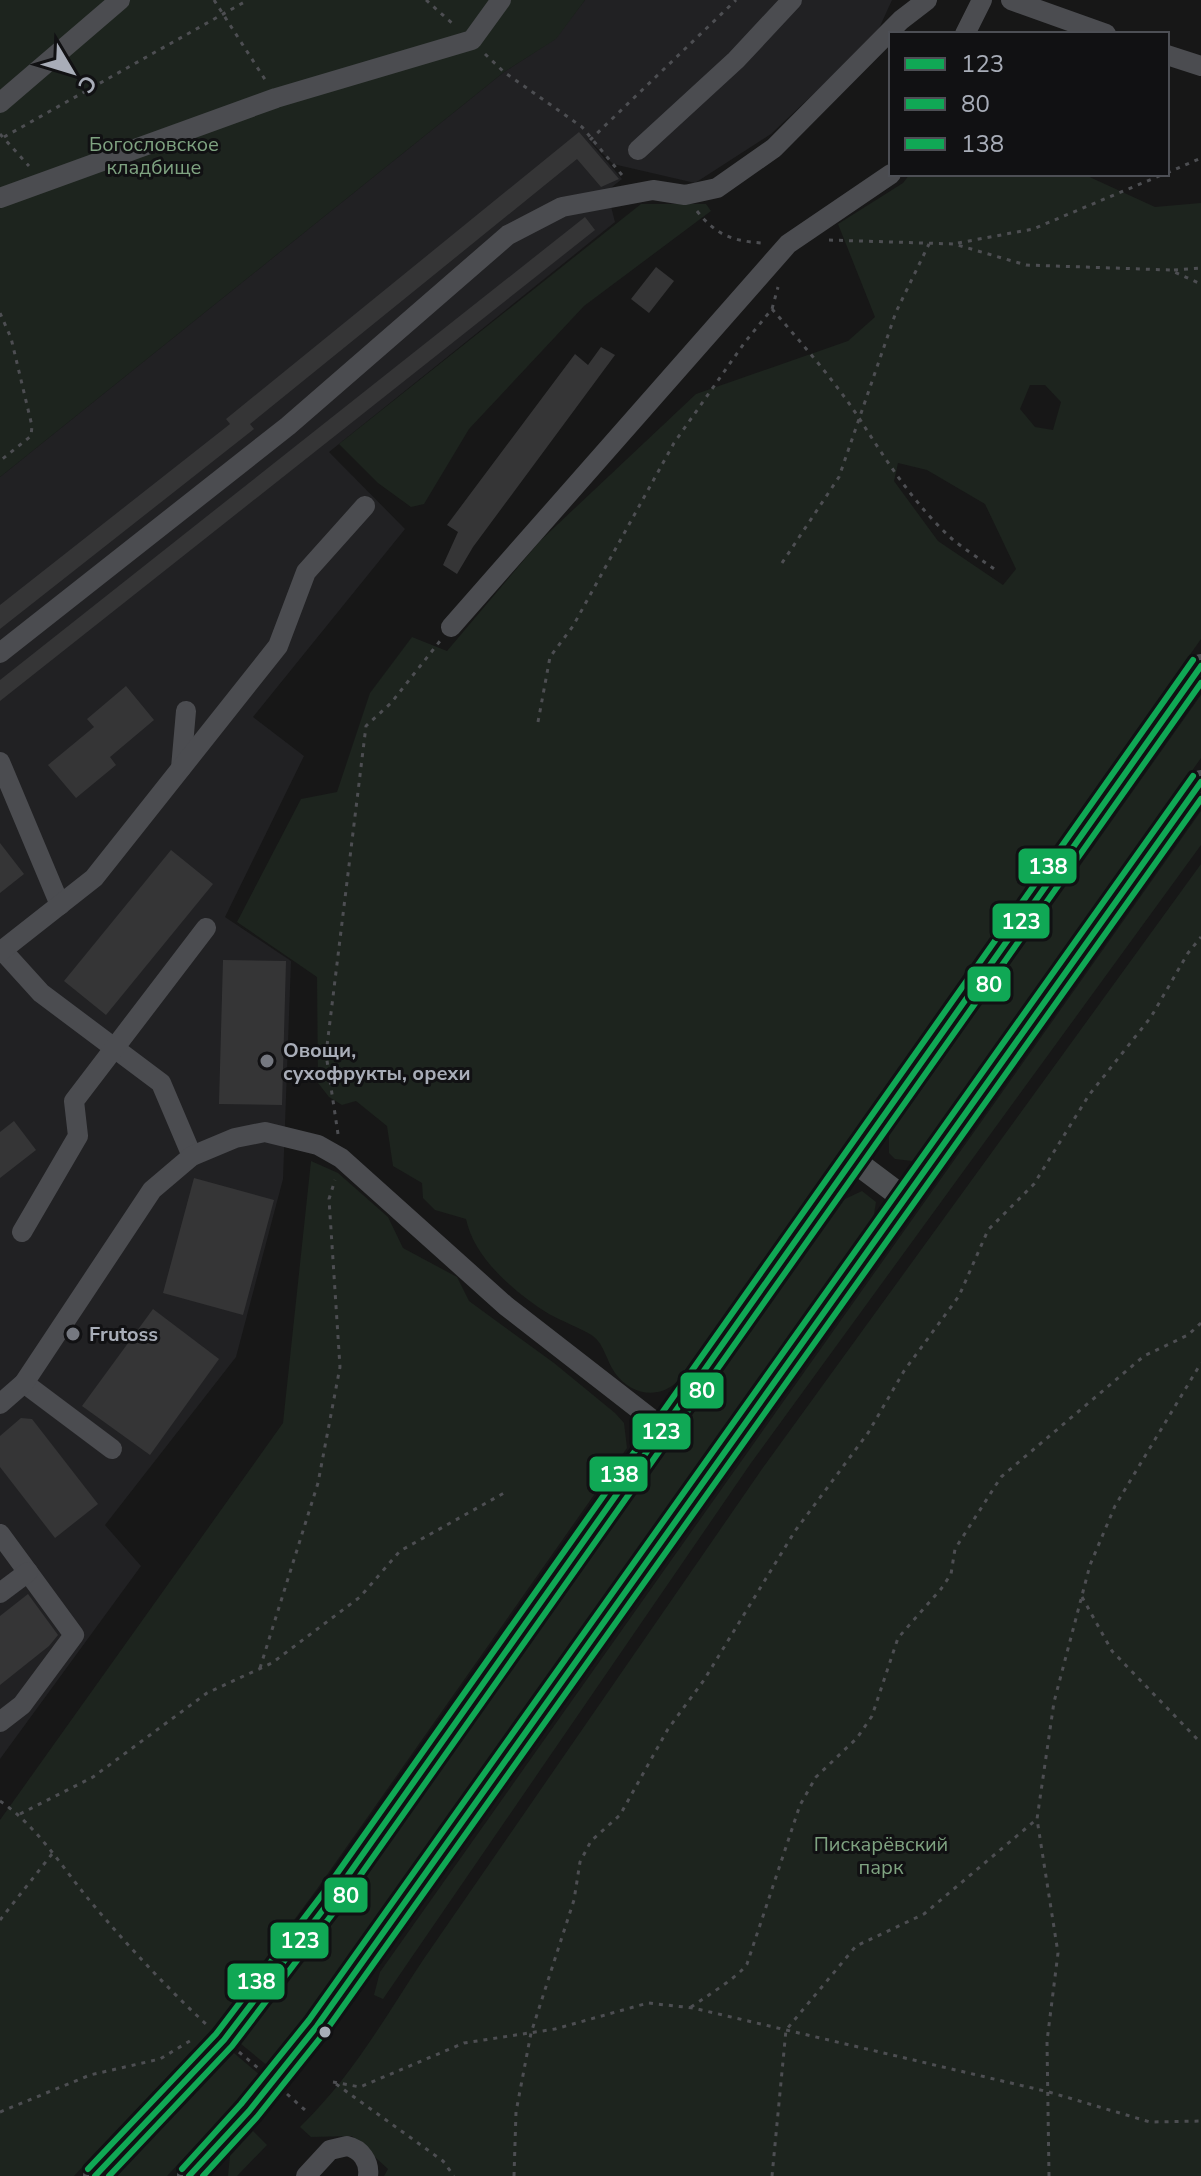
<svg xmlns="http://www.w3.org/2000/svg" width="1201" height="2176" font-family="'Nunito Sans',sans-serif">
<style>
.built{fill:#212123}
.green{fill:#1d241e;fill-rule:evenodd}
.building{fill:#353536}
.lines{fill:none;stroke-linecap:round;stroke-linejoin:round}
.path{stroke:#4d4e52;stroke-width:3;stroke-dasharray:4 6;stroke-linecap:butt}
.minor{stroke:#4b4c50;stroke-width:20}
.major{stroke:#4d4f52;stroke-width:24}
.bus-1-casing{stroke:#111113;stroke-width:12}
.bus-2-casing{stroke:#111113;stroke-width:12}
.bus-3-casing{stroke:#111113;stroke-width:12}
.bus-1{stroke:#10a855;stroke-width:6}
.bus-2{stroke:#10a855;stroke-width:6}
.bus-3{stroke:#10a855;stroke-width:6}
.poi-dot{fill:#757880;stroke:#111113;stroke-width:3}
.bus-dot{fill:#a8adb8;stroke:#111113;stroke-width:3}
.labels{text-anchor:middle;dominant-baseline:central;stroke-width:6;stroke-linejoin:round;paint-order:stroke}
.park-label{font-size:20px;fill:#7fa381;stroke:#111113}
.poi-label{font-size:20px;font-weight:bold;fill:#a8adb8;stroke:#111113;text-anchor:start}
.line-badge{stroke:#111113;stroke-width:3}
.badge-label{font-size:22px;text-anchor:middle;font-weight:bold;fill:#fff}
</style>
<rect width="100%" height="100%" fill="#171717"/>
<path class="built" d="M 585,0 L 892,0 L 876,35 L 771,134 L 695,183 L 613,164 L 586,137 L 622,179 L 607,191 L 615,222 L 329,452 L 405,529 L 253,717 L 304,756 L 225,917 L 291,961 L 283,1179 L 236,1357 L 105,1525 L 141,1566 L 0,1759 L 0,477 L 504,72 L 555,39 Z"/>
<g class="green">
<path d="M 0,0 L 585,0 L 556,39 L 504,72 L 0,477 Z"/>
<path d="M 910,174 L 1083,174 L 1155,207 L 1201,203 L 1201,639 L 678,1381 C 658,1400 631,1395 615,1373 C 607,1362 604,1344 593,1336 C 579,1327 563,1322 549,1314 C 515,1293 474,1258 466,1219 L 435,1210 L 423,1198 L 422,1183 L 393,1166 L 387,1126 L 356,1101 L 342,1105 L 329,1097 L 318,1083 L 317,977 L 237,922 L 301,799 L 337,792 L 370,693 L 412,637 L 447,651 L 540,541 L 696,394 L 848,341 L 875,317 L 838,224 L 903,183 ZM 1030,385 L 1045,385 L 1061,402 L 1053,430 L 1035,427 L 1020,409 ZM 898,463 L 927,470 L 985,504 L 1016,569 L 1003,585 L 938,541 L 894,481 Z"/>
<path d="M 641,204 L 706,204 L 711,211 L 584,306 L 469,429 L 424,504 L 411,507 L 378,483 L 339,444 Z"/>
<path d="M 1201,695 L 1201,758 L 920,1155 L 912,1161 L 895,1159 L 889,1153 L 889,1135 Z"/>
<path d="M 1201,811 L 1201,845 L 751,1463 L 383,1999 L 374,1995 L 380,1972 Z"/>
<path d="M 1201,864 L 1201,2176 L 384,2176 L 388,2169 L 352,2136 L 311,2137 L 300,2127 C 353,2075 382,2022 423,1960 L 762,1469 Z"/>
<path d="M 311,1161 L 338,1173 L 388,1217 L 403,1248 L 457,1277 L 469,1301 L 554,1363 L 615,1413 L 624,1423 L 627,1448 L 317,1889 L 218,2023 L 74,2176 L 0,2176 L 0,1820 L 283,1423 Z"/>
<path d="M 862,1191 L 876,1202 L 873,1220 L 373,1927 L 269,2067 L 241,2044 L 344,1906 L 845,1199 Z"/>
<path d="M 234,2053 L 261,2076 L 167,2176 L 117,2176 Z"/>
<path d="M 253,2131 L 267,2145 L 237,2176 L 228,2176 L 230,2156 Z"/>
</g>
<g class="building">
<path d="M 579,132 L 619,179 L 601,187 L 577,159 L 250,424 L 254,429 L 0,629 L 0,605 L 230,424 L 226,419 Z"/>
<path d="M 585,217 L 595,230 L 0,701 L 0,680 Z"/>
<path d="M 656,267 L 674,281 L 649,313 L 631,299 Z"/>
<path d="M 601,347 L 615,355 L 473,547 L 457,574 L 443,565 L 458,532 L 447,525 L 575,354 L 588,365 Z"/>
<path d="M 126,686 L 154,720 L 110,757 L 116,765 L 76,798 L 48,765 L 94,727 L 87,719 Z"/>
<path d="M 0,843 L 24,874 L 0,893 Z"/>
<path d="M 171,850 L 213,884 L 106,1015 L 64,981 Z"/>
<path d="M 223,960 L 286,961 L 282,1105 L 219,1104 Z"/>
<path d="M 14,1121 L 36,1150 L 0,1178 L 0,1132 Z"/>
<path d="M 194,1178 L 274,1200 L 243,1315 L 163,1293 Z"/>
<path d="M 153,1309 L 219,1359 L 150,1455 L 82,1406 Z"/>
<path d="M 21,1418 L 32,1419 L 98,1504 L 55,1538 L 0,1467 L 0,1436 Z"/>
<path d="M 28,1594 L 58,1635 L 49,1646 L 0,1685 L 0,1616 Z"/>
</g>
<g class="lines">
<g class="path">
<path d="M 214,0 L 266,81"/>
<path d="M 426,0 L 453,24"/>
<path d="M 485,54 L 504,72 L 582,127 L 622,175"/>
<path d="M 0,134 L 29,166"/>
<path d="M 4,137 L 248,0"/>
<path d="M 590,140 L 736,0"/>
<path d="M 1167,173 L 1201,158"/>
<path d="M 697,211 C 716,235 732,241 762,243"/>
<path d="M 829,240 L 954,244 L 1026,265 L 1170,270 L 1201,284"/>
<path d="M 958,243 L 1033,229 L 1164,174"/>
<path d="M 1174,270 L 1201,268"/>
<path d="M 772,309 C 803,345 835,381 861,421 C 887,462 915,505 951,538 C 965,550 982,560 997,571"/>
<path d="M 0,313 L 11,338 L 32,426 L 31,436 L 0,461"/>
<path d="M 782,563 L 839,477 L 896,312 L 929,244"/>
<path d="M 538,722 L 550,657 L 573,626 L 674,443 L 745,342 L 772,309 L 778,287"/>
<path d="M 338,1134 L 326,1054 L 366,726 L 391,703 L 440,641"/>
<path d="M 1082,1597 L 1112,1651 L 1201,1743"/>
<path d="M 260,1668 L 318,1483 L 340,1367 L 329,1199 L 335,1180"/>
<path d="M 0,1801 C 37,1826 62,1867 90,1901 C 127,1945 166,1987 208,2026"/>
<path d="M 20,1814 L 93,1777 L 207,1693 L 272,1663 L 360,1597 L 400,1551 L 504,1493"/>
<path d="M 0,1920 L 52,1854"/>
<path d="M 691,2007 C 704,1998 741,1975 747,1964 L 800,1805 L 816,1777 L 857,1738 L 872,1716 L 898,1638 L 941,1589 L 951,1574 L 955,1549 L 1001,1477 L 1144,1356 L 1188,1335 L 1201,1323"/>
<path d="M 239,2052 L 258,2068"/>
<path d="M 333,2082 L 360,2087 L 464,2043 L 555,2029 L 648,2003 L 693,2008 L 1049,2092 L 1150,2122 L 1201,2121"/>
<path d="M 336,2084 L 443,2161 L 454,2176"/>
<path d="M 287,2094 L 305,2110"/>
<path d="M 0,2112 L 90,2075 L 160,2059 L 193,2039"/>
<path d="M 514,2176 L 516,2112 L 531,2033 L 574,1900 L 580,1862 L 591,1841 L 620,1815 L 668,1729 L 704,1680 L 795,1531 L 868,1433 L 904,1371 L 959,1296 L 988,1230 L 1034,1184 L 1089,1095 L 1151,1017 L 1188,953 L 1201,937"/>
<path d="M 772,2176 L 786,2030 L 856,1946 L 924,1914 L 1037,1819"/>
<path d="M 1049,2176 L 1047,2041 L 1058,1953 L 1037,1819 L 1054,1702 L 1090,1565 L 1115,1506 L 1201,1363"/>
</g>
<g class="minor">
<path d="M 1011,0 L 1106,34"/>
<path d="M 965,34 L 982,0"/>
<path d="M 1167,55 L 1201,66"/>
<path d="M 0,103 L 120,0"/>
<path d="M 638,150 L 736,60 L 792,0"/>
<path d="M 0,198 L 276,98 L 472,40 L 501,0"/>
<path d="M 451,627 L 788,244 L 891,174"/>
<path d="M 0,653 L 288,426 L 508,235 L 562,207 L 653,190 L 685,195 L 717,188 L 774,148 L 901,20 L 927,0"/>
<path d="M 0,762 L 60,905"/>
<path d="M 181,768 L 186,711"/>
<path d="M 2,950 L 41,993 L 161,1083 L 192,1156"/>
<path d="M 0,952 L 94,878 L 278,646 L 306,572 L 365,506"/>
<path d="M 22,1232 L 78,1136 L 74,1101 L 206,928"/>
<path d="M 24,1383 L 112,1449"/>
<path d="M 0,1404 L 24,1383 L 152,1190 L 192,1156 L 235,1138 L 265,1132 L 318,1145 L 341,1158 L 506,1306 L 663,1428"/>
<path d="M 0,1534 L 74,1635 L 22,1705 L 0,1722"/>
<path d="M 0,1593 L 28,1572"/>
<path d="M 306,2176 L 330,2150 L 347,2146 C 361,2149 370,2162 368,2176"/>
</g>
<g class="major">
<path d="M 853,1160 L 905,1199"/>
<path d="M 95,2176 L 224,2040 L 332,1898 L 1201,666"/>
<path d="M 189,2176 L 249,2111 L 317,2026 L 1201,782"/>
</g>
<g class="bus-1-casing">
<g id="bus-1">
<path d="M 95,2176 L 224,2040 L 332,1898 L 1201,666"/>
<path d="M 189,2176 L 249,2111 L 317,2026 L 1201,782"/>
</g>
</g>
<g class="bus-2-casing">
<g id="bus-2">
<path d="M 109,2176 L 232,2046 L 340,1904 L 1201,683"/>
<path d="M 203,2176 L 257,2117 L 325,2032 L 1201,799"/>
</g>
</g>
<g class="bus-3-casing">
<g id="bus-3">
<path d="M 88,2169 L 216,2034 L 324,1892 L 1193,660"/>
<path d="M 182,2169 L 241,2104 L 309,2020 L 1193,776"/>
</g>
</g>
<use href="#bus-1" class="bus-1"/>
<use href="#bus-2" class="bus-2"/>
<use href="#bus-3" class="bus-3"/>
</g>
<g class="poi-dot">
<circle cx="267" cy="1061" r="8"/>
<circle cx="73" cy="1334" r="8"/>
</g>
<circle class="bus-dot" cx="325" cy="2032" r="7"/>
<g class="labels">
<g class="park-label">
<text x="154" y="144">Богословское<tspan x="154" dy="23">кладбище</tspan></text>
<text x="881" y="1844">Пискарёвский<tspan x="881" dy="23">парк</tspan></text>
</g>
<g class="poi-label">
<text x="283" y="1050">Овощи,<tspan x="283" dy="23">сухофрукты, орехи</tspan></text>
<text x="89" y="1334">Frutoss</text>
</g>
</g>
<g class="line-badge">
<rect x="1017" y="847" width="61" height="38" rx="8" fill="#10a855"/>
<rect x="991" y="902" width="60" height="38" rx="8" fill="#10a855"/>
<rect x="966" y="965" width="46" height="38" rx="8" fill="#10a855"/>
<rect x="679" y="1371" width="46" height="39" rx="8" fill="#10a855"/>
<rect x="631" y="1412" width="61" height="39" rx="8" fill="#10a855"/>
<rect x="588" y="1455" width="61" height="38" rx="8" fill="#10a855"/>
<rect x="323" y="1876" width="46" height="38" rx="8" fill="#10a855"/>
<rect x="269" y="1921" width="61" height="39" rx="8" fill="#10a855"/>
<rect x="226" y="1962" width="60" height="39" rx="8" fill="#10a855"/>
</g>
<g class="badge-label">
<text x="1048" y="874">138</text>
<text x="1021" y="929">123</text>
<text x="989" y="992">80</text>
<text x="702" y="1398">80</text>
<text x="661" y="1439">123</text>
<text x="619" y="1482">138</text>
<text x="346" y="1903">80</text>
<text x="300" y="1948">123</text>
<text x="256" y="1989">138</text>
</g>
<rect x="889" y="32" width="280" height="144" fill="#111113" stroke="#4d4f55" stroke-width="2"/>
<rect x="905" y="58" width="40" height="12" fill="#10a855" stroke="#4d4f55" stroke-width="2"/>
<text x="961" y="72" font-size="24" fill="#a8adb8">123</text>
<rect x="905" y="98" width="40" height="12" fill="#10a855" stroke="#4d4f55" stroke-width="2"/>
<text x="961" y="112" font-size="24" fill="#a8adb8">80</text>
<rect x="905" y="138" width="40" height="12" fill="#10a855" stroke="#4d4f55" stroke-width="2"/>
<text x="961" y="152" font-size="24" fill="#a8adb8">138</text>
<g transform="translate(72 72) rotate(128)" stroke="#111113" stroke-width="6" paint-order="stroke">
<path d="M0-6L14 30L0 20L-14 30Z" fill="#a8adb8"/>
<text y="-12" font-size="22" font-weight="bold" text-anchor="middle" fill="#a8adb8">С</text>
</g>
</svg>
